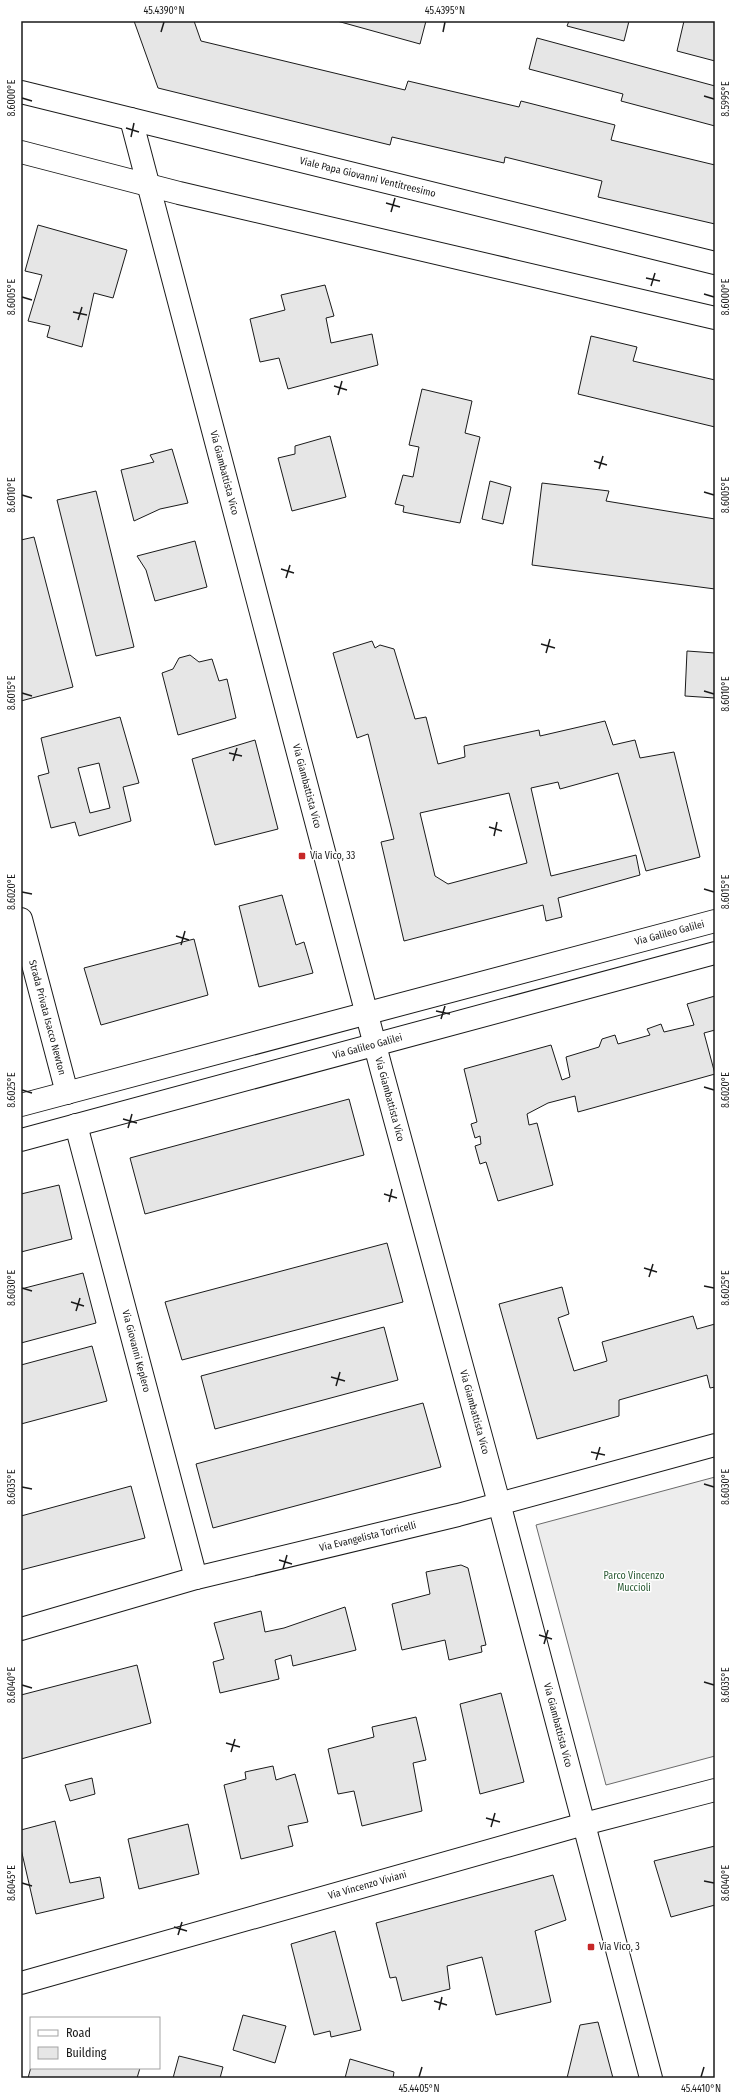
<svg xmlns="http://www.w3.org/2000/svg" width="736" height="2099" font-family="'Fira Sans Condensed',sans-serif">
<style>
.built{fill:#ededed;stroke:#6a6a6a}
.building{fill:#e6e6e6;stroke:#1a1a1a;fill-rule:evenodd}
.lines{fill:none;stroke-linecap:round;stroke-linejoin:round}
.minor-casing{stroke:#1a1a1a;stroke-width:24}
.tertiary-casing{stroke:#1a1a1a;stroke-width:24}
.minor{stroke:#fff;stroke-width:22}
.tertiary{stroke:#fff;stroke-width:22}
.ticks{fill:none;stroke:#1a1a1a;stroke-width:1.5}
.poi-dot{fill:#c62828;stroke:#fff;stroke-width:1.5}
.labels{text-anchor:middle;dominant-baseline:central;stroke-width:3;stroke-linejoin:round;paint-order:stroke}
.street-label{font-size:10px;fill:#1a1a1a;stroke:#fff}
.poi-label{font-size:10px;fill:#1a1a1a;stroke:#fff;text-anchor:start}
.park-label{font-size:10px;fill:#2b5a34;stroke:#fff}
.neatline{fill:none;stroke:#1a1a1a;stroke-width:1.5}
.ticks-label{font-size:10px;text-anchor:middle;fill:#1a1a1a}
</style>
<rect width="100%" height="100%" fill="#fff"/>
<path class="built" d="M 715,1477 L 715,1756 L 606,1785 L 536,1525 Z"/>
<g class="building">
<path d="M 134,21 L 194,21 L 201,41 L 405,90 L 408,81 L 519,107 L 521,101 L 615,125 L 611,140 L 715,165 L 715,224 L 598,197 L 602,181 L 505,157 L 504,163 L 392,137 L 390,145 L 158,88 Z"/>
<path d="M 337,21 L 426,21 L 420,44 Z"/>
<path d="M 569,21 L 629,21 L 624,41 L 567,26 Z"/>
<path d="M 684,21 L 715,21 L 715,61 L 677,51 Z"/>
<path d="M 537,38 L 715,86 L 715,126 L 621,101 L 623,94 L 529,69 Z"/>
<path d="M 38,225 L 127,250 L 113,298 L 94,293 L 82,347 L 47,337 L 50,326 L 28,321 L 42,275 L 25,271 Z"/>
<path d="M 325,285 L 334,316 L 326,318 L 331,343 L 372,334 L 378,365 L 288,389 L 279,358 L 260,362 L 250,319 L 285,310 L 281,295 Z"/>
<path d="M 591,336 L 637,347 L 633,361 L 715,380 L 715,427 L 578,394 Z"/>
<path d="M 422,389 L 472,401 L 465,433 L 480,437 L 460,523 L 403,512 L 404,506 L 395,504 L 403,475 L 413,477 L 419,447 L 409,445 Z"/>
<path d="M 330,436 L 346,497 L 292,511 L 278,458 L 295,454 L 295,446 Z"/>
<path d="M 172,449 L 188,503 L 160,509 L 134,521 L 121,470 L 154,462 L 150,455 Z"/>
<path d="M 490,481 L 511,487 L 503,524 L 482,519 Z"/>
<path d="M 542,483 L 609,491 L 606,501 L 715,519 L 715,589 L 532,565 Z"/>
<path d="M 96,491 L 134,647 L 96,656 L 57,500 Z"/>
<path d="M 34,537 L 73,687 L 21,701 L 21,540 Z"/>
<path d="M 195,541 L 207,587 L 155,601 L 146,570 L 137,556 Z"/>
<path d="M 372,641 L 375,648 L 380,645 L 394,649 L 415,719 L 426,717 L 438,764 L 465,757 L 464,746 L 539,730 L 540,736 L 605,721 L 613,745 L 635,740 L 640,758 L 674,752 L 700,857 L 646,871 L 618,773 L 560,789 L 558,782 L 531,788 L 551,876 L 636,855 L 640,875 L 558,898 L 562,917 L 546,921 L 543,905 L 404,941 L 381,842 L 394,839 L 368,734 L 357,738 L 333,653 ZM 509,793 L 527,863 L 448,884 L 435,876 L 420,813 Z"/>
<path d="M 687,651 L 715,653 L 715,698 L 685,696 Z"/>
<path d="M 190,655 L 199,662 L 212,659 L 219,681 L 227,679 L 236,718 L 178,735 L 162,673 L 173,669 L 179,658 Z"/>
<path d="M 120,717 L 139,783 L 123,787 L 131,821 L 79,836 L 75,822 L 51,828 L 38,776 L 49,773 L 41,738 ZM 99,763 L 110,808 L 90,813 L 78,768 Z"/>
<path d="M 255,740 L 278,829 L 215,845 L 192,759 Z"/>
<path d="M 282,895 L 296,945 L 304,942 L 313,973 L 259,987 L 239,906 Z"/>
<path d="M 194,939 L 208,995 L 101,1025 L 84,968 Z"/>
<path d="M 715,996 L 715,1030 L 704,1033 L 715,1074 L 578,1112 L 575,1096 L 548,1103 L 527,1114 L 529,1125 L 537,1123 L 553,1185 L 498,1201 L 486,1162 L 480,1164 L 475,1146 L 481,1144 L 480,1136 L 475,1138 L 471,1124 L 477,1122 L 464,1069 L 551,1045 L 562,1080 L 570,1077 L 566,1057 L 599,1047 L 602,1039 L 615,1035 L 618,1044 L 650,1035 L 647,1029 L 661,1024 L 664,1032 L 694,1025 L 687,1004 Z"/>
<path d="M 349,1099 L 364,1155 L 145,1214 L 130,1158 Z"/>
<path d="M 59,1185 L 72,1239 L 21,1252 L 21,1194 Z"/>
<path d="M 387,1243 L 403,1302 L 182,1360 L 165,1302 Z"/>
<path d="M 83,1273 L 96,1323 L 21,1343 L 21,1289 Z"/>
<path d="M 562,1287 L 569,1314 L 558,1318 L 574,1371 L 607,1361 L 602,1342 L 693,1316 L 697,1329 L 715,1324 L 715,1387 L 710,1388 L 707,1375 L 619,1400 L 619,1416 L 537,1439 L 499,1304 Z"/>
<path d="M 384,1327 L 398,1380 L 215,1429 L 201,1376 Z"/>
<path d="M 92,1346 L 107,1401 L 21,1424 L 21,1365 Z"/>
<path d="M 423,1403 L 441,1467 L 213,1528 L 196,1464 Z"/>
<path d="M 131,1486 L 145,1538 L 21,1570 L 21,1516 Z"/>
<path d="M 461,1565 L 468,1568 L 486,1645 L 481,1646 L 482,1652 L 449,1660 L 445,1640 L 402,1650 L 392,1604 L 430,1594 L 426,1572 Z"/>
<path d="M 345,1607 L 356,1650 L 293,1666 L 291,1655 L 275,1660 L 279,1679 L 220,1693 L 213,1662 L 224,1659 L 214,1623 L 261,1611 L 265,1632 L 284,1628 Z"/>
<path d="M 137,1665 L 151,1723 L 21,1759 L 21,1695 Z"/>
<path d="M 501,1693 L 524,1782 L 480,1794 L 460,1704 Z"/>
<path d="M 416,1717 L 426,1760 L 413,1763 L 422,1811 L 362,1826 L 354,1791 L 338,1794 L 328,1749 L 374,1737 L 372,1727 Z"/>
<path d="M 273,1766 L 276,1780 L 295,1774 L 308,1822 L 288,1826 L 293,1846 L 241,1859 L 224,1785 L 246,1779 L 245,1772 Z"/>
<path d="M 92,1778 L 95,1794 L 70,1801 L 65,1785 Z"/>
<path d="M 55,1821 L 70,1883 L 100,1877 L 104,1898 L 36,1914 L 21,1849 L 21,1830 Z"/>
<path d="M 188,1824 L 199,1874 L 139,1889 L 128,1839 Z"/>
<path d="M 715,1846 L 715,1905 L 671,1917 L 654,1861 Z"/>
<path d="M 553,1875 L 566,1920 L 535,1931 L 551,2002 L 496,2015 L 482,1957 L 447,1966 L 450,1989 L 402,2001 L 396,1977 L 390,1978 L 376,1923 Z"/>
<path d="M 335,1931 L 361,2030 L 331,2037 L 330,2031 L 314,2035 L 291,1944 Z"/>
<path d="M 243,2015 L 286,2026 L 275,2063 L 233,2050 Z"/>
<path d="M 598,2022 L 613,2078 L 567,2078 L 580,2025 Z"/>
<path d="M 179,2056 L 223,2067 L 220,2078 L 173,2078 Z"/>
<path d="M 350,2059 L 394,2072 L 393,2078 L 345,2078 Z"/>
<path d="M 31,2067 L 31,2068 L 140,2068 L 137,2078 L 28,2078 Z"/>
</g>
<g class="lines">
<g class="minor-casing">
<g id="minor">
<path id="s1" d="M 131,119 L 381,1068 L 499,1503 L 651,2078"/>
<path id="s2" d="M 21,919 L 67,1093"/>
<path id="s3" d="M 76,1125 L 196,1578"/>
<path id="s4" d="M 21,1629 L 196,1578 L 458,1515 L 715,1445"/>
<path id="s5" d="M 21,1983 L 584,1824 L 715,1790"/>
</g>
</g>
<g class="tertiary-casing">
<g id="tertiary">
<path id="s6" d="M 21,92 L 715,263"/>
<path d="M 21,152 L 179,193 L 715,318"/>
<path id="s7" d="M 21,1105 L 715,921"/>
<path id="s8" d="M 21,1140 L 715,953"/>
</g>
</g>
<use href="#minor" class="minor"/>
<use href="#tertiary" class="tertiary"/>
</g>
<path class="ticks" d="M 161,32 L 164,22M 443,32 L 445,22M 704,96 L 714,99M 22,98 L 32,101M 126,128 L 139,132M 131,137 L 134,123M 386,203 L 400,207M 391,212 L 395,198M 646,278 L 660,281M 651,286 L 655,273M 704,294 L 714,297M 22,297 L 32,300M 73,312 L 87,315M 78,320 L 82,307M 334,386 L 347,390M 338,395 L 342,381M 594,461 L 607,465M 599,469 L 603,456M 704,492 L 714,495M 22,495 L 32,498M 281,569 L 294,573M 286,578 L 290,565M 541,644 L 555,648M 546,653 L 550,639M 704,691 L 714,694M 22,693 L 32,696M 229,753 L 242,756M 233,761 L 237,748M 489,827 L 502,831M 494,836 L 497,822M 704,889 L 714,892M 22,892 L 32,894M 176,936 L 189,940M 181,945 L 185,931M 436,1011 L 450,1014M 441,1019 L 445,1006M 704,1087 L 714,1090M 22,1090 L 32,1093M 123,1119 L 137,1123M 128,1128 L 132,1114M 384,1194 L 397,1198M 389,1202 L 392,1189M 644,1268 L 657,1272M 649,1277 L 653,1264M 704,1286 L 714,1288M 22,1288 L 32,1291M 71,1302 L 84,1306M 76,1311 L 80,1298M 331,1377 L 345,1381M 336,1386 L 340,1372M 591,1452 L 605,1455M 596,1460 L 600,1447M 704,1484 L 714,1487M 22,1487 L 32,1489M 279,1560 L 292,1564M 283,1569 L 287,1555M 539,1635 L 552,1639M 544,1644 L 548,1630M 704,1682 L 714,1685M 22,1685 L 32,1688M 226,1743 L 240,1747M 231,1752 L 235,1739M 486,1818 L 500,1822M 491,1827 L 495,1813M 704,1881 L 714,1883M 22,1883 L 32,1886M 174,1927 L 187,1931M 178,1935 L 182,1922M 434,2001 L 447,2005M 439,2010 L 442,1997M 419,2077 L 422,2067M 701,2077 L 704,2067"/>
<g class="poi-dot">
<rect x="298" y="852" width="8" height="8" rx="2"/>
<rect x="587" y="1943" width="8" height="8" rx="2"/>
</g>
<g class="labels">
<g class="street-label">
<text stroke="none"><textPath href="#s6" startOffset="357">Viale Papa Giovanni Ventitreesimo</textPath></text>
<text stroke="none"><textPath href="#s1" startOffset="366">Via Giambattista Vico</textPath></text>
<text stroke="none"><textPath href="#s1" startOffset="690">Via Giambattista Vico</textPath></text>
<text stroke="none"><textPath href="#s7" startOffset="671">Via Galileo Galilei</textPath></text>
<text stroke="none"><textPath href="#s2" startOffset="102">Strada Privata Isacco Newton</textPath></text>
<text stroke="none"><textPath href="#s8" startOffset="359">Via Galileo Galilei</textPath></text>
<text stroke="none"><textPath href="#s1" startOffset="1014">Via Giambattista Vico</textPath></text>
<text stroke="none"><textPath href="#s3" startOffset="234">Via Giovanni Keplero</textPath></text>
<text stroke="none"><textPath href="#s1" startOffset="1338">Via Giambattista Vico</textPath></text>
<text stroke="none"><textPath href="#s4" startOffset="359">Via Evangelista Torricelli</textPath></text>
<text stroke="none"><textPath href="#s1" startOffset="1662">Via Giambattista Vico</textPath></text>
<text stroke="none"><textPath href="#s5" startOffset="360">Via Vincenzo Viviani</textPath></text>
</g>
<g class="poi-label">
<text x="310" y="856">Via Vico, 33</text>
<text x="599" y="1947">Via Vico, 3</text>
</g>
<g class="park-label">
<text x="634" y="1576">Parco Vincenzo<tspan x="634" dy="12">Muccioli</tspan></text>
</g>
</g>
<rect width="736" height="2099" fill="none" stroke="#ffffff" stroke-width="44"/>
<rect x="30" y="2017" width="130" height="52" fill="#ffffff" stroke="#a3a3a3"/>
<rect x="38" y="2030" width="20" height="6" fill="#ffffff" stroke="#a3a3a3"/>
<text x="66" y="2037" font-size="12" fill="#1a1a1a">Road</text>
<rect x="38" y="2047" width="20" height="12" fill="#e6e6e6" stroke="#a3a3a3"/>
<text x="66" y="2057" font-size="12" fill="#1a1a1a">Building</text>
<rect x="22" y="22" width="692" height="2055" class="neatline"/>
<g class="ticks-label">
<text x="164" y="14">45.4390°N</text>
<text x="445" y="14">45.4395°N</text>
<text transform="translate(11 98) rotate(-90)" y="4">8.6000°E</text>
<text transform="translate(725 99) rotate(-90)" y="4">8.5995°E</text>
<text transform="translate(11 297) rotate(-90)" y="4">8.6005°E</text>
<text transform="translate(725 297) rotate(-90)" y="4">8.6000°E</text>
<text transform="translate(11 495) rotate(-90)" y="4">8.6010°E</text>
<text transform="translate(725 495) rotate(-90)" y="4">8.6005°E</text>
<text transform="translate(11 693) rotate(-90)" y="4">8.6015°E</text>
<text transform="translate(725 694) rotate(-90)" y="4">8.6010°E</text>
<text transform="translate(11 892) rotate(-90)" y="4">8.6020°E</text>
<text transform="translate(725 892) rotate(-90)" y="4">8.6015°E</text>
<text transform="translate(11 1090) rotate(-90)" y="4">8.6025°E</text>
<text transform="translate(725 1090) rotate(-90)" y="4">8.6020°E</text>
<text transform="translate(11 1288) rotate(-90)" y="4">8.6030°E</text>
<text transform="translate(725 1288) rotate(-90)" y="4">8.6025°E</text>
<text transform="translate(11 1487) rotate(-90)" y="4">8.6035°E</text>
<text transform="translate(725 1487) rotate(-90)" y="4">8.6030°E</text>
<text transform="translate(11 1685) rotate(-90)" y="4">8.6040°E</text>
<text transform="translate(725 1685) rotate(-90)" y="4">8.6035°E</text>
<text transform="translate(11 1883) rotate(-90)" y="4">8.6045°E</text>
<text transform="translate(725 1883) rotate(-90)" y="4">8.6040°E</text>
<text x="419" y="2092">45.4405°N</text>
<text x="701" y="2092">45.4410°N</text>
</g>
</svg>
